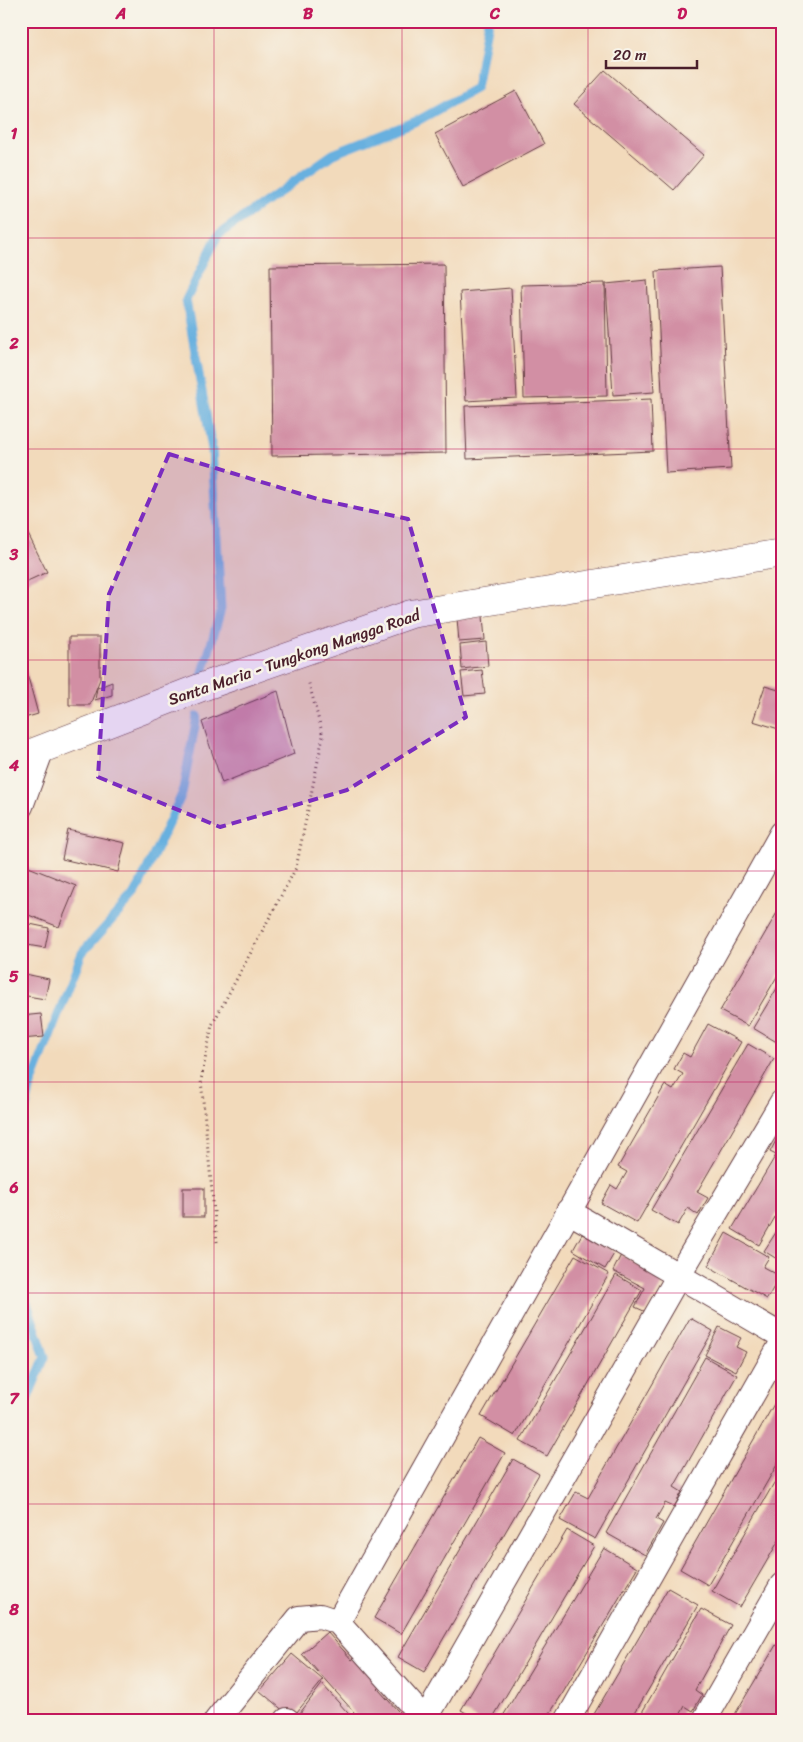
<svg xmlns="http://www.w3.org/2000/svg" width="803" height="1742" font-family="Sriracha,sans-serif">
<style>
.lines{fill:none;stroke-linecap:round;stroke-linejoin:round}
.stream{stroke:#67b0df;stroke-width:9}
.building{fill:#d28fa4}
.street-casing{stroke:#633b41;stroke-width:26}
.primary-casing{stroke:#633b41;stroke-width:29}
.path{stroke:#633b41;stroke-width:3;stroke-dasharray:1 4;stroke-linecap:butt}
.street{stroke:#fff;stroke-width:24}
.primary{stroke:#fff;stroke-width:28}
.marked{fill:#7b2cbf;fill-opacity:0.2;stroke:#7b2cbf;stroke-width:4;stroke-dasharray:10 6;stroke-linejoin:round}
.grid{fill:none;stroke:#c2185b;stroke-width:1;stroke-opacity:0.55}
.labels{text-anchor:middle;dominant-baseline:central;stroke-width:5;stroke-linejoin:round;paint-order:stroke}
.street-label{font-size:16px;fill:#4a1f2b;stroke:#f7f3e8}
.neatline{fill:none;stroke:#c2185b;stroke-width:2}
.grid-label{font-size:16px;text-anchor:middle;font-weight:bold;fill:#c2185b}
</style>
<rect width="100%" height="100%" fill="#f7f3e8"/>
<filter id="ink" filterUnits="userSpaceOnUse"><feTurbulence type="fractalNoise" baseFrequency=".02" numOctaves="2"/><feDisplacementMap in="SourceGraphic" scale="10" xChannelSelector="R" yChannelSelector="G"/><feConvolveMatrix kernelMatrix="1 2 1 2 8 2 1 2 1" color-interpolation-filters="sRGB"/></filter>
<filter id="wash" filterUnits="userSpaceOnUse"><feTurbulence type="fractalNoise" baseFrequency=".0096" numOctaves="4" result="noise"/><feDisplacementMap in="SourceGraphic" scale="20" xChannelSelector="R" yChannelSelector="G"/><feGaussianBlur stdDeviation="1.12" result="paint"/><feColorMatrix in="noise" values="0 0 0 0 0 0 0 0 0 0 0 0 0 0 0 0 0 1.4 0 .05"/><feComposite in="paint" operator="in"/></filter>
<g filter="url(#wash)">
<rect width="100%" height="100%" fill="#f2dabb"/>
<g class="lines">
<g class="stream">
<path d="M 202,676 L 221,609 L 212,449 L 186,300 L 218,235 L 333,154 L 419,120 L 476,88 L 488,21"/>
<path d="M 21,1130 L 31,1085 L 82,953 L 136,893 L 182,794 L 197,716"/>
<path d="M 21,1285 L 45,1357 L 21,1414"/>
</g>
</g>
<g id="blocks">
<g class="building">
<path d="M 605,70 L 704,155 L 674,190 L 574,104 Z"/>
<path d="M 516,91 L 544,144 L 463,187 L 435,134 Z"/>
<path d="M 444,264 L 446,453 L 272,456 L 270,266 Z"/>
<path d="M 720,267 L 731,469 L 666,473 L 656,271 Z"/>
<path d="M 647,280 L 654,392 L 613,395 L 606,284 Z"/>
<path d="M 605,283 L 607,396 L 524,398 L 521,285 Z"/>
<path d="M 511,288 L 517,398 L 466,401 L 460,292 Z"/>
<path d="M 651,399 L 653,451 L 467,459 L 465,406 Z"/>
<path d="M 21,520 L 47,572 L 21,584 Z"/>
<path d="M 483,616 L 485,640 L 459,642 L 457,618 Z"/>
<path d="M 69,637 L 100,637 L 100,679 L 90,705 L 69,705 Z"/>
<path d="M 486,642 L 488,666 L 462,669 L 460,645 Z"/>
<path d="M 25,666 L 38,714 L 21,719 L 21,667 Z"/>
<path d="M 482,670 L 485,694 L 464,696 L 461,672 Z"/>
<path d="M 112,682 L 112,695 L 95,700 L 97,688 Z"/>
<path d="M 765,686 L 782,691 L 782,730 L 753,721 Z"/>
<path d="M 278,691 L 294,754 L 222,783 L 202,722 Z"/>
<path d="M 68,830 L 125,843 L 118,872 L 62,859 Z"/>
<path d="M 21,864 L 76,886 L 59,927 L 21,912 Z"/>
<path d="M 782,904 L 782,968 L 748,1026 L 720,1011 Z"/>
<path d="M 25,923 L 49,928 L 45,948 L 21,944 Z"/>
<path d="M 25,974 L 49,979 L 45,999 L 21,995 Z"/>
<path d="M 782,980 L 782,1041 L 780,1044 L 753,1028 Z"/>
<path d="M 41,1014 L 44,1037 L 21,1039 L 21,1016 Z"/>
<path d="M 708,1024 L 741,1042 L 637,1223 L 601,1203 L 611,1185 L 617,1189 L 627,1172 L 618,1167 L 665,1085 L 673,1090 L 683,1074 L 674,1069 L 683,1053 L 690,1057 Z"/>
<path d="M 748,1044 L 774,1059 L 697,1192 L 708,1198 L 698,1215 L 688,1208 L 678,1225 L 651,1210 Z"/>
<path d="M 782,1129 L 782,1144 L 779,1150 L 782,1146 L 782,1205 L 759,1245 L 732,1229 L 776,1155 L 770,1152 Z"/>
<rect x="183" y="1188" width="21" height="29"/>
<path d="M 782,1223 L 782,1262 L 764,1251 Z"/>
<path d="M 726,1233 L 769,1257 L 763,1267 L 780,1276 L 767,1299 L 708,1266 Z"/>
<path d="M 582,1234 L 615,1252 L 605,1269 L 573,1250 Z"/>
<path d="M 575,1255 L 609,1274 L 515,1436 L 481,1416 Z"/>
<path d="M 621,1255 L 665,1279 L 646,1312 L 635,1307 L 645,1288 L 613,1271 Z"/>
<path d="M 616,1275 L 642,1290 L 547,1456 L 520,1441 Z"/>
<path d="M 690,1318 L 713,1331 L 595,1539 L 560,1520 L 576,1492 L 588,1498 Z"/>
<path d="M 719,1327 L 741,1338 L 736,1347 L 746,1352 L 736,1371 L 705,1355 Z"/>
<path d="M 705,1357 L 737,1375 L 674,1487 L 682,1492 L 674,1507 L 665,1503 L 656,1519 L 663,1523 L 645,1555 L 606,1533 Z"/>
<path d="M 782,1390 L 782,1456 L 708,1585 L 680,1569 Z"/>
<path d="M 478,1438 L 505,1453 L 401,1634 L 374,1618 Z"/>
<path d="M 513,1459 L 539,1474 L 424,1672 L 398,1657 Z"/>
<path d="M 782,1469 L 782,1535 L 740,1607 L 712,1591 Z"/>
<path d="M 567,1530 L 594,1546 L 491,1721 L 480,1721 L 461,1710 Z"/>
<path d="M 604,1548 L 637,1568 L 561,1696 L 545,1721 L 500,1721 Z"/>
<path d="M 668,1588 L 698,1605 L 640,1704 L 630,1721 L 590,1721 Z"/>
<path d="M 701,1609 L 731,1625 L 695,1690 L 702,1695 L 693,1711 L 685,1706 L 677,1721 L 637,1721 Z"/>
<path d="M 327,1632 L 352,1660 L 360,1653 L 385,1682 L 378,1689 L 407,1721 L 362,1721 L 302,1654 Z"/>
<path d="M 776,1645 L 782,1648 L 782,1707 L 774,1721 L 731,1721 Z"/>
<path d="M 292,1654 L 323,1680 L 292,1718 L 260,1691 Z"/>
<path d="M 322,1684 L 355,1721 L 294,1721 Z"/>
</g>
</g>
</g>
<g filter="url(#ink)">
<use href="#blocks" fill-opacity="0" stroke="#633b41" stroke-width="1"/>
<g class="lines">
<g class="street-casing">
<g id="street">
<path d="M 21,806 L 42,749"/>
<path d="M 568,1211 L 782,1336"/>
<path d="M 338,1622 L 782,833"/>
<path d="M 287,1720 L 288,1721"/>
<path d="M 425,1720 L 679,1275 L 782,1102"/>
<path d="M 216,1721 L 299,1618 L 320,1616 L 338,1622 L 426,1721"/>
<path d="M 567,1721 L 782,1343"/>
<path d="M 704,1721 L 782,1585"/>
</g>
</g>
<g class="primary-casing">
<path id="primary" d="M 21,757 L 202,687 L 411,614 L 782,553"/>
</g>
<path class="path" d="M 217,1242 L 201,1080 L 212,1025 L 296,868 L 323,736 L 308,680"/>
<use href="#street" class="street"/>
<use href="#primary" class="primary"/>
</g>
</g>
<path class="marked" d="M 169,454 L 321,500 L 408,519 L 466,717 L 347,790 L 220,827 L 98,777 L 109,594 Z"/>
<path class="grid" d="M 214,21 L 214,1721M 402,21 L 402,1721M 588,21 L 588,1721M 21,238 L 782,238M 21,449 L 782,449M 21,660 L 782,660M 21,871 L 782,871M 21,1082 L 782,1082M 21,1293 L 782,1293M 21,1504 L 782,1504"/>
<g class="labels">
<g class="street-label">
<text transform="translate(294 657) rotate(-19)">Santa Maria - Tungkong Mangga Road</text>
</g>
</g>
<rect width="803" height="1742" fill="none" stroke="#f7f3e8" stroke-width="55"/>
<path d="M606 60v8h91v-8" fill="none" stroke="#4a1f2b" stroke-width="2.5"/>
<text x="613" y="60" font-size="15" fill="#4a1f2b" stroke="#f7f3e8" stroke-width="4" paint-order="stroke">20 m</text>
<rect x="28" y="28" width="748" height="1686" class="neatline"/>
<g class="grid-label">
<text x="121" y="19">A</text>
<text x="308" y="19">B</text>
<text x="495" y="19">C</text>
<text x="682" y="19">D</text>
<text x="14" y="139">1</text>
<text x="14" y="349">2</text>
<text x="14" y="560">3</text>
<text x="14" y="771">4</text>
<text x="14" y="982">5</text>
<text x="14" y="1193">6</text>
<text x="14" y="1404">7</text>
<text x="14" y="1615">8</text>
</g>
</svg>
